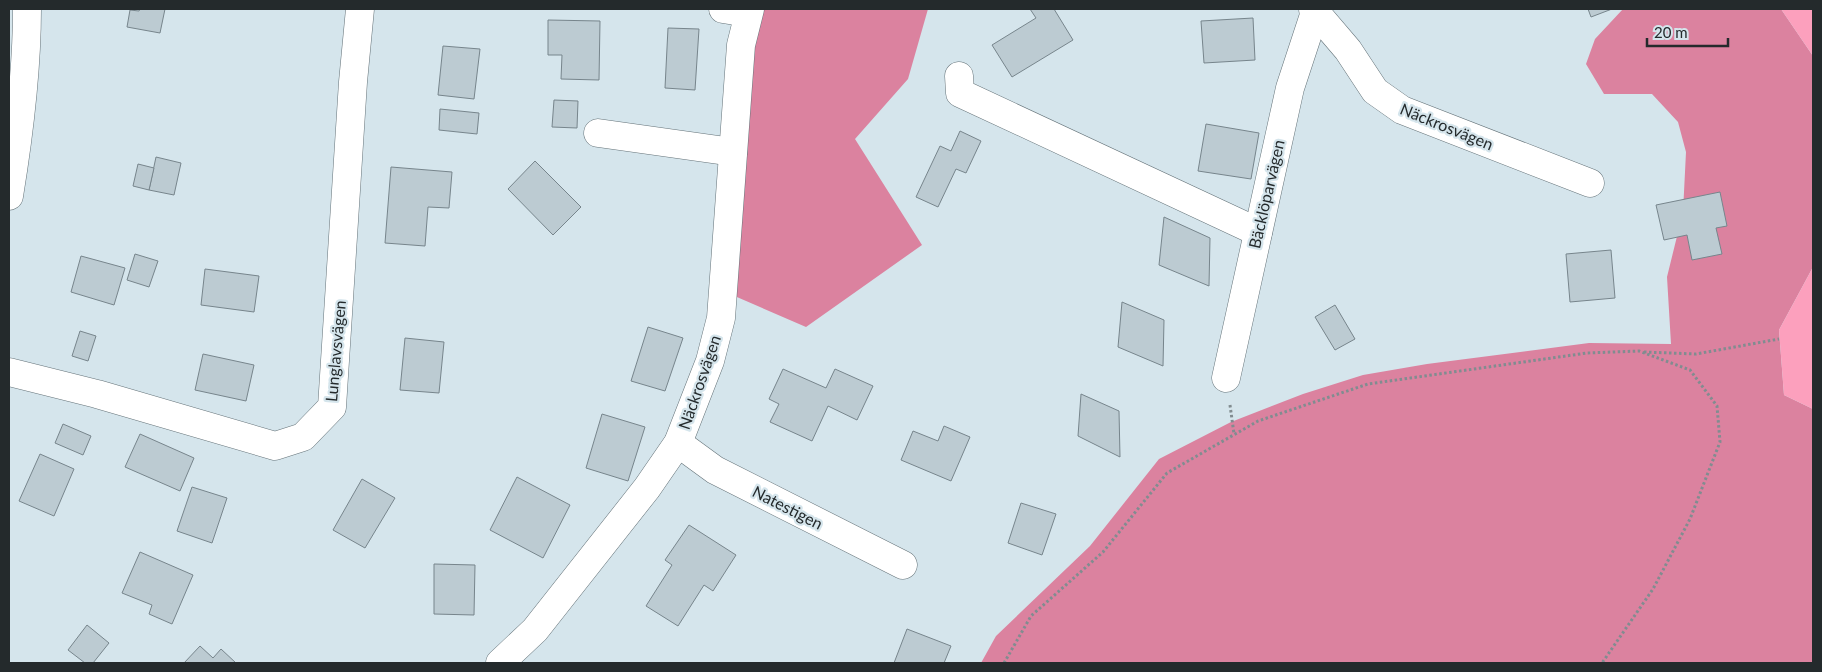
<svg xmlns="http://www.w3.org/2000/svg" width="1822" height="672" font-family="Lato,sans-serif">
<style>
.forest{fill:#db829f}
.water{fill:#fca0bd}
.building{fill:#bccbd2;stroke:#77858c}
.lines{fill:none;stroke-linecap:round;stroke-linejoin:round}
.minor-casing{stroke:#657379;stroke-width:29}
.path{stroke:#818c90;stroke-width:3;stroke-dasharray:2.5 2.5;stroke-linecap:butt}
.minor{stroke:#fff;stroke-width:28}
.labels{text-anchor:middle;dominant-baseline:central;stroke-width:4.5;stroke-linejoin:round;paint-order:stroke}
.street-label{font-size:16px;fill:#242a2c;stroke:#d5e5ec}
</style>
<rect width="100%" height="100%" fill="#d5e5ec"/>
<g class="forest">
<path d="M 750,9 L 928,9 L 908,79 L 855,139 L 922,245 L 806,327 L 723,291 Z"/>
<path d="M 1623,9 L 1781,9 L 1813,56 L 1813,267 L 1779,330 L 1784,395 L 1813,409 L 1813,663 L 981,663 L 996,636 L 1090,546 L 1159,459 L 1231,422 L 1303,394 L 1363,375 L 1427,364 L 1589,343 L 1671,344 L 1667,277 L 1683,212 L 1686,152 L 1678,122 L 1652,94 L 1604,94 L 1586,64 L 1595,39 Z"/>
</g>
<g class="water">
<path d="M 1781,9 L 1813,9 L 1813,56 Z"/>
<path d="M 1813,267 L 1813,409 L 1784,395 L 1779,330 Z"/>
</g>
<g class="building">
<path d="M 140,9 L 165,9 L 160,33 L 127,27 L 130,10 L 139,11 Z"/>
<path d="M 1030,9 L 1054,9 L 1073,40 L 1012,77 L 992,45 L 1036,18 Z"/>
<path d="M 1588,9 L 1612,9 L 1591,17 Z"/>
<path d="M 1253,18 L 1255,60 L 1204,63 L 1201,21 Z"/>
<path d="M 548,20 L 600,21 L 599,80 L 561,79 L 562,55 L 548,55 Z"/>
<path d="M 668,28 L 699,29 L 695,90 L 665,88 Z"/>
<path d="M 443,46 L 480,49 L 474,99 L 438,95 Z"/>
<path d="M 554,100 L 578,101 L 577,128 L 552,127 Z"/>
<path d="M 440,109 L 479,113 L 477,134 L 439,130 Z"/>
<path d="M 1206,124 L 1259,133 L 1251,179 L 1198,171 Z"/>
<path d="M 960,131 L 981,141 L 966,173 L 956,169 L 938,207 L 916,197 L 940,146 L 951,151 Z"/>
<path d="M 156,157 L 181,163 L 174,195 L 149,190 Z"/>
<path d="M 535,161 L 581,207 L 553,235 L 508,189 Z"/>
<path d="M 138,164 L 154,168 L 149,190 L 133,186 Z"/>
<path d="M 391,167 L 452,172 L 449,208 L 428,207 L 425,246 L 385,243 Z"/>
<path d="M 1720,192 L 1727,226 L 1716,228 L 1722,254 L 1692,260 L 1687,235 L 1664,240 L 1656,205 Z"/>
<path d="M 1164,217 L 1210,238 L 1209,286 L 1159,265 Z"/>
<path d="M 1611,250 L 1615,298 L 1570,302 L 1566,254 Z"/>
<path d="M 135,254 L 158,261 L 149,287 L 127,280 Z"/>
<path d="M 81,256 L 125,268 L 114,305 L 71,292 Z"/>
<path d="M 205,269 L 259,276 L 254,312 L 201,305 Z"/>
<path d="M 1122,302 L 1164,320 L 1163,366 L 1118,347 Z"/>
<path d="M 1335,305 L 1355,339 L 1335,350 L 1315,317 Z"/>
<path d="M 648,327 L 683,338 L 665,391 L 631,381 Z"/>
<path d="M 80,331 L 96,336 L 88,361 L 72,356 Z"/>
<path d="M 405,338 L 444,342 L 439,393 L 400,390 Z"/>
<path d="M 203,354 L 254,365 L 246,401 L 195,390 Z"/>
<path d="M 783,369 L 826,388 L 835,369 L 873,386 L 857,420 L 828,406 L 812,441 L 770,422 L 779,404 L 769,399 Z"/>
<path d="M 1081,394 L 1119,411 L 1120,457 L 1078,436 Z"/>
<path d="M 602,414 L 645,427 L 628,481 L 586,468 Z"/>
<path d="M 63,424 L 91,436 L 83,455 L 55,443 Z"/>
<path d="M 944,426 L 970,437 L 951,481 L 901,460 L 913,431 L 938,441 Z"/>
<path d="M 140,434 L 194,458 L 180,491 L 125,467 Z"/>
<path d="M 40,454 L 74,469 L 54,516 L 19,501 Z"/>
<path d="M 517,477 L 570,505 L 543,558 L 490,530 Z"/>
<path d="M 362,479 L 395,498 L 365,548 L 333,530 Z"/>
<path d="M 192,487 L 227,498 L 212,543 L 177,531 Z"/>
<path d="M 1021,503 L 1056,514 L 1042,555 L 1008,543 Z"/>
<path d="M 689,525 L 736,555 L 713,591 L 704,585 L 678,626 L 646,606 L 672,565 L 665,560 Z"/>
<path d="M 140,552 L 193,575 L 172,624 L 149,614 L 152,605 L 122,593 Z"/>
<path d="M 434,564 L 475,565 L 474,615 L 434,614 Z"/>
<path d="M 87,625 L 109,643 L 93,663 L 85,663 L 68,650 Z"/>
<path d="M 907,629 L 951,646 L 944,663 L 894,663 Z"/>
<path d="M 200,646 L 213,658 L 221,649 L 236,663 L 184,663 Z"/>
</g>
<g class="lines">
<g class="minor-casing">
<g id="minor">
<path d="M 723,9 L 748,13"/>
<path d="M 1313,9 L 1348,50 L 1375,91 L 1402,110 L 1590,183"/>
<path d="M 959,76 L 960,93 L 1258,232"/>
<path d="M 598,133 L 733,152"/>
<path d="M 9,196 C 19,135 27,72 27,9"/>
<path d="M 9,372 L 97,394 L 275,446 L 303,437 L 332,407 L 353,82 L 360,9"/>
<path d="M 1226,378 L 1290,88 L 1315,12"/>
<path d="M 678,443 L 715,470 L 903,565"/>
<path d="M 500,663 L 535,630 L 647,488 L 678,443 L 710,361 L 721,318 L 741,45 L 750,9"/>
</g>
</g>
<g class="path">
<path d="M 1644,352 L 1696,354 L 1779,339"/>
<path d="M 1230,405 L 1234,434"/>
<path d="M 1004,663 L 1031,616 L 1103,552 L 1167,473 L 1258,421 L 1368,384 L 1587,353 L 1639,351 L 1690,370 L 1717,406 L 1720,442 L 1690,519 L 1653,589 L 1602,663"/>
</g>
<use href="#minor" class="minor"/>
</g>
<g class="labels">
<g class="street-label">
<text transform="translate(1447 126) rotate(22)">Näckrosvägen</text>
<text transform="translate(1266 194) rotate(-77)">Bäcklöparvägen</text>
<text transform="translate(335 351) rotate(-85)">Lunglavsvägen</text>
<text transform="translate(699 382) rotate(-71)">Näckrosvägen</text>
<text transform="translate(788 507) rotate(27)">Natestigen</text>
</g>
</g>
<rect width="1822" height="672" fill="none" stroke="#242a2c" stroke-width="20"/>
<path d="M1647 38v8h81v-8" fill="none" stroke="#242a2c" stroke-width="2.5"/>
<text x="1654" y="38" font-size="15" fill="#242a2c" stroke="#d5e5ec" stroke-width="4" paint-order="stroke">20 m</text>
</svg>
